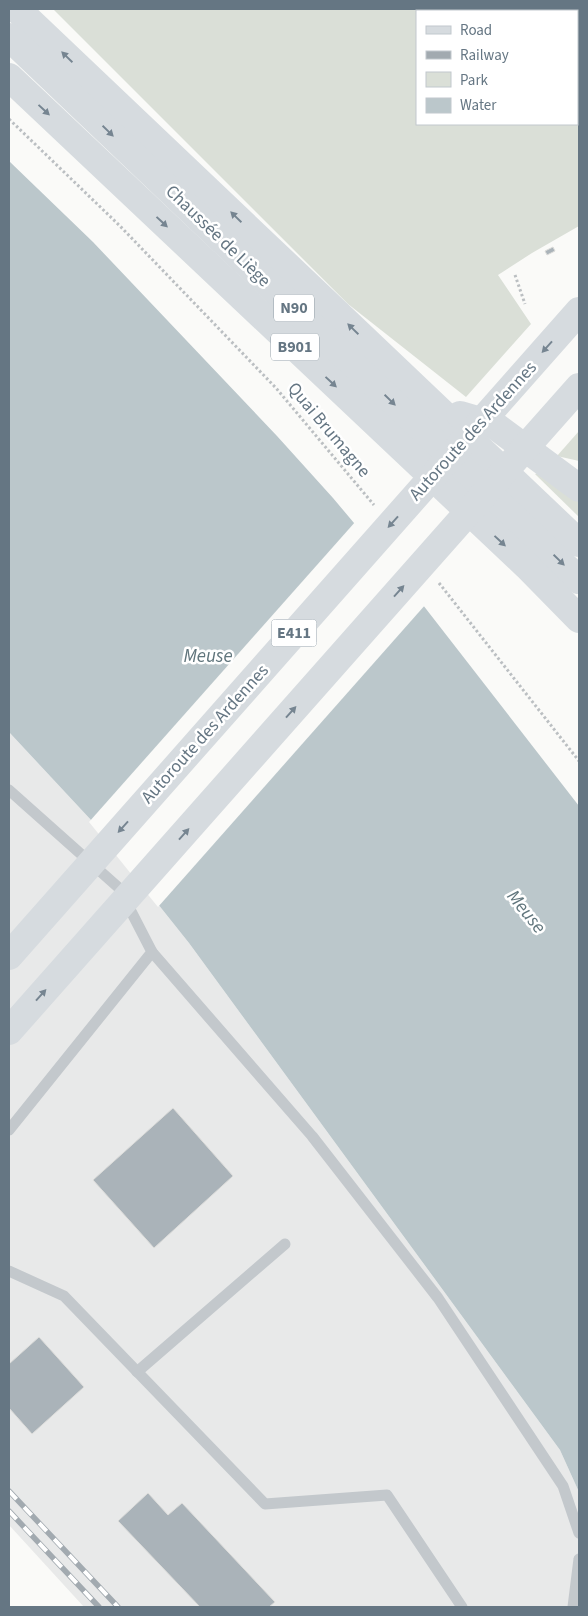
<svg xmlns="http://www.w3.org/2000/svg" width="588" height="1616" font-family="'Source Sans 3',sans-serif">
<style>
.built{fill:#e8e9e9}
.green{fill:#dadfd7;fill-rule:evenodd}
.water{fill:#bbc7cb}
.pier{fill:#fafaf8}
.building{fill:#aab3b9;stroke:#dcdcda}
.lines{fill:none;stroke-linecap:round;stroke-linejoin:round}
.path{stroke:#bbbfc2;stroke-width:3;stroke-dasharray:2.5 2.5;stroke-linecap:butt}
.service{stroke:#c3c8cc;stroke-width:11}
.primary{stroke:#d6dbdf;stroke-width:28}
.motorway{stroke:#d6dbdf;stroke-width:28}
.rail-casing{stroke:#a2aab0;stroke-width:5.5}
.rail{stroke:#fff;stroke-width:4;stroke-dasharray:11;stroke-linecap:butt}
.oneway{fill:#768591}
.labels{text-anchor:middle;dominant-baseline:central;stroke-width:5;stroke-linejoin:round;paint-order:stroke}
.shield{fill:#fff;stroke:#939fa8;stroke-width:1}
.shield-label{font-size:16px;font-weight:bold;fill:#657683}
.street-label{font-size:18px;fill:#657683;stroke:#fff}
.water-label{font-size:19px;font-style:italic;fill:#60757c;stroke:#fff}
</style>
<rect width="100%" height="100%" fill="#fafaf8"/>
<path class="built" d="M 9,732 L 91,820 L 189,943 L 560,1450 L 579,1492 L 579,1607 L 84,1607 L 9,1525 Z"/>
<g class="green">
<path d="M 53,9 L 579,9 L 579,226 L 532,253 L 498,275 L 531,324 L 466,397 L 348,304 ZM 417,11 L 577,11 L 577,124 L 417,124 Z"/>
<path d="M 579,431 L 579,461 L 557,456 Z"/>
<path d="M 541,472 L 579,498 L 579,517 L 535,474 Z"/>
</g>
<path class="water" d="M 9,161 L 93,242 L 277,436 L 333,498 L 423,605 L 579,806 L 579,1492 L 560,1450 L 189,943 L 91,820 L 9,732 Z"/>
<path class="pier" d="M 356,521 L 426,604 L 158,907 L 89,822 Z"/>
<g class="building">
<path d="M 553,247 L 555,251 L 547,255 L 545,251 Z"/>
<path d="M 173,1108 L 233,1176 L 154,1248 L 93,1180 Z"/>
<path d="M 39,1337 L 84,1387 L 32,1434 L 9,1408 L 9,1364 Z"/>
<path d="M 148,1493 L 168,1515 L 182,1503 L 275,1602 L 269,1607 L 200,1607 L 118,1521 Z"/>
</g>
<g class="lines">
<g class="path">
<path d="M 9,119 L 120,226 L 276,388 L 374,505"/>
<path d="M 515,275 L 525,304"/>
<path d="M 439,583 L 579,761"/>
</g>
<g class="service">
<path d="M 9,790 L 119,888 L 152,952 L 9,1130"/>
<path d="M 152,952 L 312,1136 L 438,1298 L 563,1486 L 579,1533"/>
<path d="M 9,1271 L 64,1296 L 265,1504 L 387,1495 L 462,1607"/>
<path d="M 137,1372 L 285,1244"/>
<path d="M 573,1607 L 579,1559"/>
</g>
<g class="primary">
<path d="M 17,9 L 579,543"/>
<path d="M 9,37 L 579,580"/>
<path d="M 9,77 L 527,566 L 579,619"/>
<path d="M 460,415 L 494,425 L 579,488"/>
</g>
<g class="motorway">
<path d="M 9,956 L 579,311"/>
<path d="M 9,1031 L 579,387"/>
</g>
<g class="rail-casing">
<g id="rail">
<path d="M 9,1491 L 118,1607"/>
<path d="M 9,1511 L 99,1607"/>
</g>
</g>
<use href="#rail" class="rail"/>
</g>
<defs><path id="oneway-solid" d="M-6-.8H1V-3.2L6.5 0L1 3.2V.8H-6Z" transform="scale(1.25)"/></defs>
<g class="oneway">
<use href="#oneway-solid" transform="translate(67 57) rotate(-136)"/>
<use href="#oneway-solid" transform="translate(44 110) rotate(43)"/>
<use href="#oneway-solid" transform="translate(108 131) rotate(44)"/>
<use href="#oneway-solid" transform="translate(236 217) rotate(-136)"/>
<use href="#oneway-solid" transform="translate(162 222) rotate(43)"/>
<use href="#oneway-solid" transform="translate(353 329) rotate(-136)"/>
<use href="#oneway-solid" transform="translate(547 347) rotate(132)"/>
<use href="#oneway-solid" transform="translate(331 382) rotate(43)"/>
<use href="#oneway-solid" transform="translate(390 400) rotate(44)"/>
<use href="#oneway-solid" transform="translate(393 522) rotate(132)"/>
<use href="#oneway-solid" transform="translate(500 541) rotate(43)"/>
<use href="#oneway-solid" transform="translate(559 560) rotate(44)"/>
<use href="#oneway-solid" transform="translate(399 591) rotate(-48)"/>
<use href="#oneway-solid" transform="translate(291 712) rotate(-48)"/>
<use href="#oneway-solid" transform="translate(123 827) rotate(132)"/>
<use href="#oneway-solid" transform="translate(184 834) rotate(-48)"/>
<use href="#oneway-solid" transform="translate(41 995) rotate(-48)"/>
</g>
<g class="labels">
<g class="shield">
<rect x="274" y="294.5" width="40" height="27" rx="4"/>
<rect x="271" y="333.5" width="48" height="27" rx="4"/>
<rect x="271.5" y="619.5" width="45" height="27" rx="4"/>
</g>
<g class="shield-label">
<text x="294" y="308">N90</text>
<text x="295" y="347">B901</text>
<text x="294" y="633">E411</text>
</g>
<g class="street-label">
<text transform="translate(218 236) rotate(44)">Chaussée de Liège</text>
<text transform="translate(329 430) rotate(50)">Quai Brumagne</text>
<text transform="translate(473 431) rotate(-48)">Autoroute des Ardennes</text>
<text transform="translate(205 734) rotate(-48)">Autoroute des Ardennes</text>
</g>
<g class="water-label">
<text x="208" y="656">Meuse</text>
<text transform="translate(526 912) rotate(51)">Meuse</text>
</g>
</g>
<rect width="588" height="1616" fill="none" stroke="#657683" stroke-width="20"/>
<rect x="416" y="10" width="162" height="115" fill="#ffffff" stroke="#c1c8cd"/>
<rect x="426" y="26" width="25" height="8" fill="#d6dbdf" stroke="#c1c8cd"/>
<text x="460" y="35" font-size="15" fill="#657683">Road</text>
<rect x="426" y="51" width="25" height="8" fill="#a2aab0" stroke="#c1c8cd"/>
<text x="460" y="60" font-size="15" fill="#657683">Railway</text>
<rect x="426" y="72" width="25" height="15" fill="#dadfd7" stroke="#c1c8cd"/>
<text x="460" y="85" font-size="15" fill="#657683">Park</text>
<rect x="426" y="98" width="25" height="15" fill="#bbc7cb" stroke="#c1c8cd"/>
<text x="460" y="110" font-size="15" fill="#657683">Water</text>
</svg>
